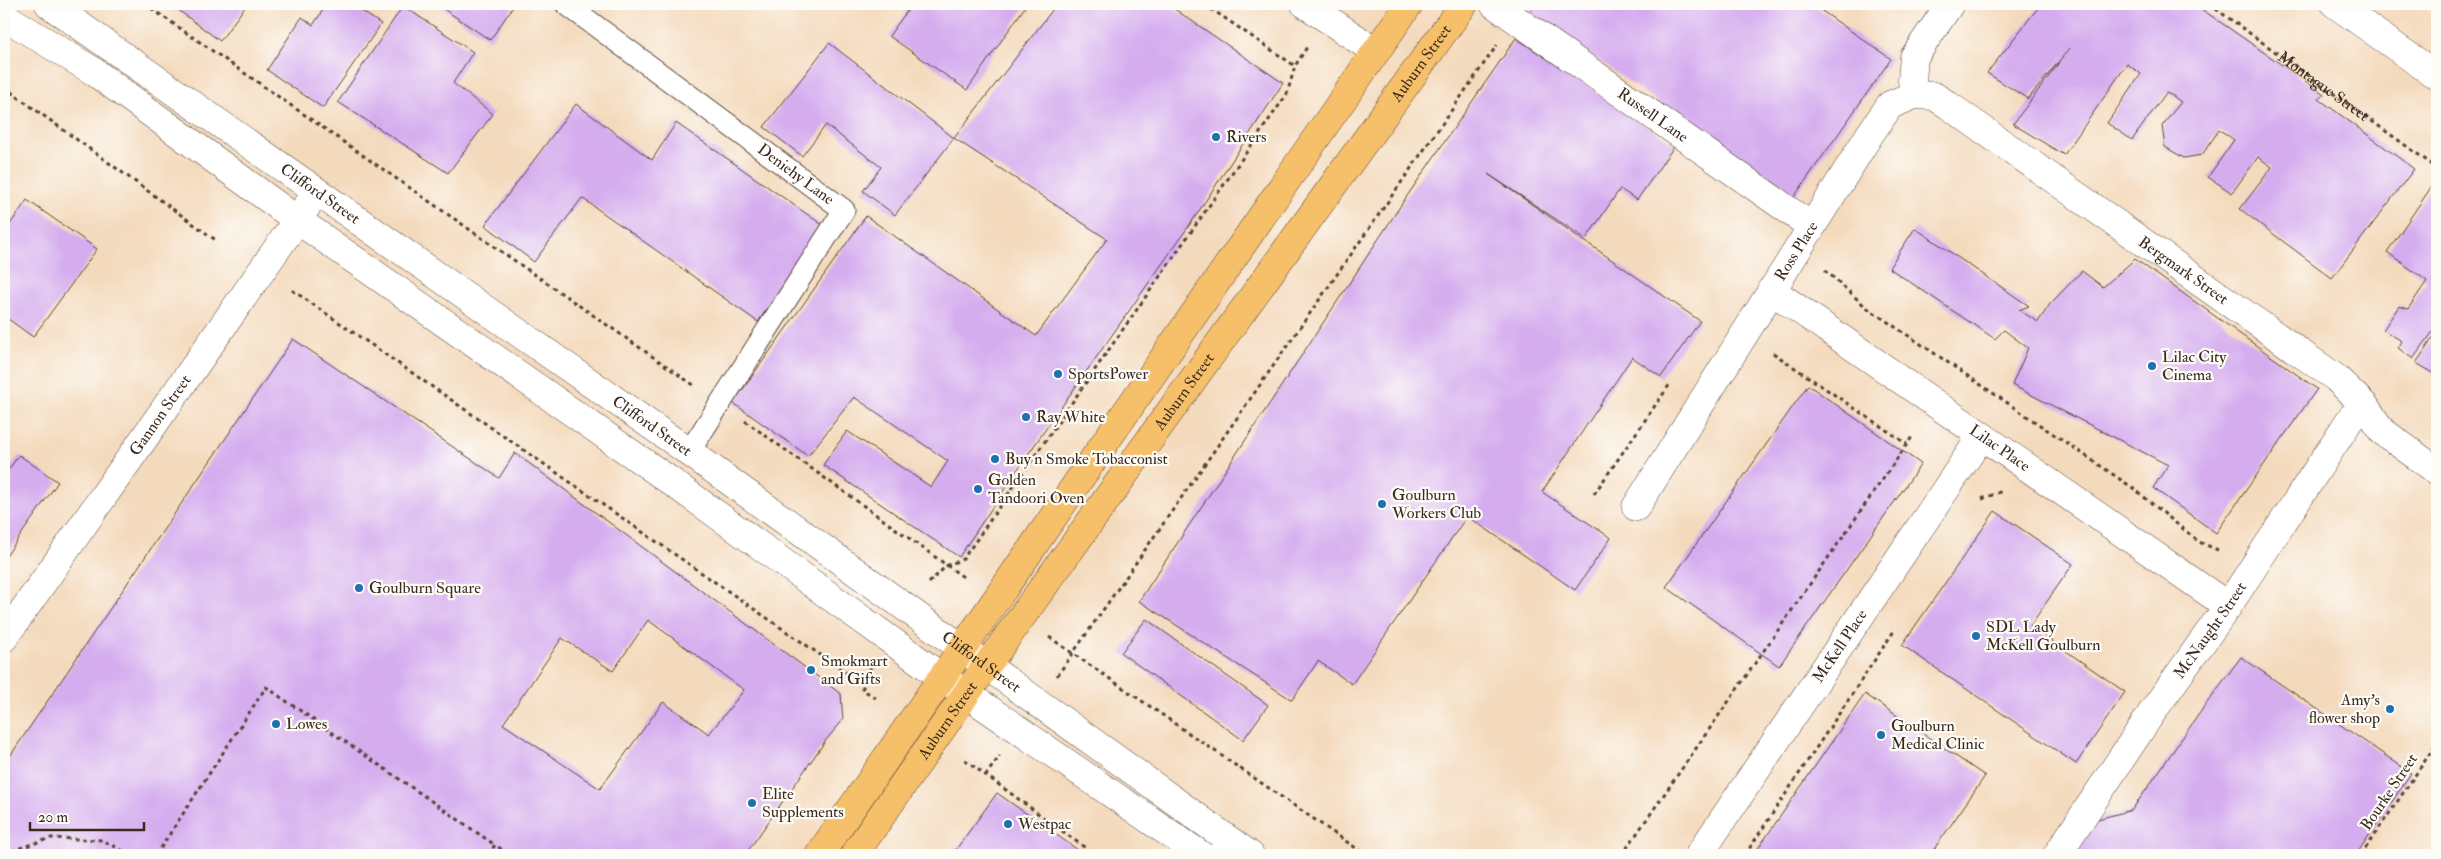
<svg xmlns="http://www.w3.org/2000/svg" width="2441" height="859" font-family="'IM FELL Double Pica',serif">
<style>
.building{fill:#d5adef;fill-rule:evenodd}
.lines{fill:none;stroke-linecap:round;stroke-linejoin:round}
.lane-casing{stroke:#574436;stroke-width:23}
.street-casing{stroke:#574436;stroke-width:29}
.primary-casing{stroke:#574436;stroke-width:29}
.path{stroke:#574436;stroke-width:3;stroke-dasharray:4 4;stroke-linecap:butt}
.lane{stroke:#fff;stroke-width:21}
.street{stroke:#fff;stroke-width:28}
.primary{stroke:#f6c06b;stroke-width:28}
.poi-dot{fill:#1f6fb2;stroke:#fdfcf7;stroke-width:2}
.labels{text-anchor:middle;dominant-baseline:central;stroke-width:4.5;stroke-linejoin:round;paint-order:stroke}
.street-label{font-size:16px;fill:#3b2a1e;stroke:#fdfcf7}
.poi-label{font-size:16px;fill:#3b2a1e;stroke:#fdfcf7;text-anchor:start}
</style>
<rect width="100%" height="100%" fill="#fdfcf7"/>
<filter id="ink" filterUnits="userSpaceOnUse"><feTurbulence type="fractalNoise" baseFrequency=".02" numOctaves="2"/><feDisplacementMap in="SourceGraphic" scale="10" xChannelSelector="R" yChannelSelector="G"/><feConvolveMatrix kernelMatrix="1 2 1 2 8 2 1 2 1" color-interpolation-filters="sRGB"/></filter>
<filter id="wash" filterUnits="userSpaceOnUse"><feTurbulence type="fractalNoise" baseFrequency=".0096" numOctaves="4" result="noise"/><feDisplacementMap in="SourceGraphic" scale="20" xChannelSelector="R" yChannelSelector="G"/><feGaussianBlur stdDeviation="1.12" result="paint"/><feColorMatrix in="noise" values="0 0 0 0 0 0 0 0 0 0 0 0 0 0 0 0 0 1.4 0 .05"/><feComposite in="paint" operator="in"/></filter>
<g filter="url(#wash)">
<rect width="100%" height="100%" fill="#f4dabd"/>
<g id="blocks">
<g class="building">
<path d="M 170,4 L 247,4 L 220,41 Z"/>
<path d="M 327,4 L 351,4 L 381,24 L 323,108 L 267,70 L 302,17 L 313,25 Z"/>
<path d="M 436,4 L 515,4 L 490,40 Z"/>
<path d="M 912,4 L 1027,4 L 967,90 L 889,36 Z"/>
<path d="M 1057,4 L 1167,4 L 1283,83 L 1193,220 L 1024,460 L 959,557 L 823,465 L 847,431 L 931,487 L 948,461 L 854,397 L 808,456 L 733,403 L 866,216 L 1036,336 L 1107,239 L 954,138 Z"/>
<path d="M 1535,4 L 1812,4 L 1891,59 L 1794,197 L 1529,12 Z"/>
<path d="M 2041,4 L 2194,4 L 2324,94 L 2319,99 L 2414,169 L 2332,278 L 2240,209 L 2272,167 L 2258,157 L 2232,193 L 2208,177 L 2234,140 L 2226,134 L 2219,130 L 2202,155 L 2184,158 L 2165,147 L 2162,126 L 2181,102 L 2173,96 L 2166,93 L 2132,140 L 2107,123 L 2141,74 L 2127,64 L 2064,155 L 2013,124 L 2070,48 L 2028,99 L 1987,73 Z"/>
<path d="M 403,6 L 473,52 L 453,83 L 493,114 L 448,173 L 338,102 Z"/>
<path d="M 1516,38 L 1675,145 L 1637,200 L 1620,189 L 1586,239 L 1488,174 L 1700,321 L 1661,377 L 1632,357 L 1542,492 L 1611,538 L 1575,590 L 1467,516 L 1352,684 L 1318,661 L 1292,700 L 1139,601 L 1405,199 Z"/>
<path d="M 829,43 L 954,138 L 895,215 L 863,191 L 881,167 L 826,125 L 802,156 L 764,127 Z"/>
<path d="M 576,104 L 652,160 L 676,123 L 824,226 L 758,322 L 582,198 L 534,262 L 485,225 Z"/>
<path d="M 2432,186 L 2437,190 L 2437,326 L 2413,359 L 2398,348 L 2402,341 L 2383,330 L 2399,306 L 2408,309 L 2427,281 L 2387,252 Z"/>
<path d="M 27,200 L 97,249 L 33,337 L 4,316 L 4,233 Z"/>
<path d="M 1915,228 L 2029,306 L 2019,310 L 2038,322 L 2050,304 L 2082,271 L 2103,287 L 2135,259 L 2317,389 L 2216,533 L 2153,488 L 2168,465 L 2012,385 L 2028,348 L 2004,330 L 1995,339 L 1889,268 Z"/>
<path d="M 2437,332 L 2437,375 L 2416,363 Z"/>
<path d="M 293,339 L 499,478 L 515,453 L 841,694 L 843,720 L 826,740 L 745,855 L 4,855 L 4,765 ZM 648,620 L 744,690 L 709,734 L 663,702 L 600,789 L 503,724 L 562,638 L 613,671 Z"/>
<path d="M 1808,385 L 1921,464 L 1779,666 L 1666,587 Z"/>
<path d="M 19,455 L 58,482 L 4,559 L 4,476 Z"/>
<path d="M 1995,511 L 2073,564 L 2030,626 L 2125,692 L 2076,764 L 1902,645 Z"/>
<path d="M 1146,619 L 1268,705 L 1243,740 L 1121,653 Z"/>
<path d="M 2241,657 L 2411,773 L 2356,855 L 2069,855 L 2094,820 L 2132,810 L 2206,704 Z"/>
<path d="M 1865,694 L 1985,776 L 1930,855 L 1765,855 L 1757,850 Z"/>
<path d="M 997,793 L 1085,855 L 952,855 Z"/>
</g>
</g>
</g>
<g filter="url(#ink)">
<use href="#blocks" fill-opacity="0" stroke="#574436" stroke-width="1"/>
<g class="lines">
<g class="lane-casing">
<g id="lane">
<path id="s2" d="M 566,4 L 844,210 L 689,452"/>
<path d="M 1217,855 L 1228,840"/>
</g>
</g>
<g class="street-casing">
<g id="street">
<path id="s3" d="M 49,4 L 689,452 L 1250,855"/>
<path d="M 1305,4 L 1375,51"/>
<path id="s4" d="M 1494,4 L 1811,226"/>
<path d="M 2335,4 L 2437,76"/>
<path d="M 4,16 L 93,71 L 296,219 L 669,480 L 943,678 L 1201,855"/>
<path d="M 1914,95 L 1912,80 L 1914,57 L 1950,4"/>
<path id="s5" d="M 1771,290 L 2228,606"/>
<path id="s6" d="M 1636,507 L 1870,134 L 1890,105 L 1914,95 L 1934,96 L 1948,105 L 2336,378 L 2365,406 L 2382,431 L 2437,471"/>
<path id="s7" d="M 4,638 L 307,206"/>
<path id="s8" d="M 1699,855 L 1981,437"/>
<path id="s9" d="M 2057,855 L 2155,708 L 2228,606 L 2351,418 L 2365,406"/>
</g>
</g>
<g class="primary-casing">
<g id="primary">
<path d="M 819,855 L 1409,4"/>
<path id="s10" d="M 854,855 L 966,694 L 1464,4"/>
</g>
</g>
<g class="path">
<path d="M 145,4 L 695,386"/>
<path d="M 1204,4 L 1295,66"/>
<path id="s1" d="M 2209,4 L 2437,168"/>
<path d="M 4,87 L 217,241"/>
<path d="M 1825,270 L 1866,307 L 2133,488 L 2199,542 L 2218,550"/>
<path d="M 292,290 L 864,685 L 862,689 L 879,700"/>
<path d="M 1773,353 L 1907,444"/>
<path d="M 745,421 L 966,579"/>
<path d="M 1594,494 L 1670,384"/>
<path d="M 1982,499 L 2002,491"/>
<path d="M 929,583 L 946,566 L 963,559 L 1287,94 L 1295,66 L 1307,47"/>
<path d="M 1049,637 L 1366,855"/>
<path d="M 1057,676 L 1497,45"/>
<path d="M 861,683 L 871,667"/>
<path d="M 965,760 L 1095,855"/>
<path d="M 985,776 L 1000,756"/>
<path d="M 4,853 L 51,838 L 102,840 L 131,855"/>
<path d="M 156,855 L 266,687 L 495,845"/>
<path d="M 488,855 L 495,845 L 510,855"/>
<path d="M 1622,855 L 1912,437"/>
<path d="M 1745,855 L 1894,631"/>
<path d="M 2361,855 L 2437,743"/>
</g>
<use href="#lane" class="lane"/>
<use href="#street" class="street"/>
<use href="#primary" class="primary"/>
</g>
</g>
<g class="poi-dot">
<circle cx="1216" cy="137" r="5"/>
<circle cx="2152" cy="366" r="5"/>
<circle cx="1058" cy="374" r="5"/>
<circle cx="1026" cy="417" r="5"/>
<circle cx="995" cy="459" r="5"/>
<circle cx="978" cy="489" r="5"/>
<circle cx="1382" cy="504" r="5"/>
<circle cx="359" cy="588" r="5"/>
<circle cx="1976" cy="636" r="5"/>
<circle cx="811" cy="670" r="5"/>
<circle cx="2390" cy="709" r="5"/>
<circle cx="276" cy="724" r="5"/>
<circle cx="1881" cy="735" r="5"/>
<circle cx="752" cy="803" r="5"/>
<circle cx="1008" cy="824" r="5"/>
</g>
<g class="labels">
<g class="street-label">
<text stroke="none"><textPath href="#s10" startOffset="974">Auburn Street</textPath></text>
<text stroke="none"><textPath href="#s1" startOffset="141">Montague Street</textPath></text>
<text stroke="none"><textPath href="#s4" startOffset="194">Russell Lane</textPath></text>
<text stroke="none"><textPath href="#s2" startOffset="286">Deniehy Lane</textPath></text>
<text stroke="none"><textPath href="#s3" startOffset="331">Clifford Street</textPath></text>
<text stroke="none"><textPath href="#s6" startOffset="302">Ross Place</textPath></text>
<text stroke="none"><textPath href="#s6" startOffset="826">Bergmark Street</textPath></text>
<text stroke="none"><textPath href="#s10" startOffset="569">Auburn Street</textPath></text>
<text stroke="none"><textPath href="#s7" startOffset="272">Gannon Street</textPath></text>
<text stroke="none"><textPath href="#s3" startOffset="736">Clifford Street</textPath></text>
<text stroke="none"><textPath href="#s5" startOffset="278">Lilac Place</textPath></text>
<text stroke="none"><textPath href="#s9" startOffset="272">McNaught Street</textPath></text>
<text stroke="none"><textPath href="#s8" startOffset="252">McKell Place</textPath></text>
<text stroke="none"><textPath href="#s3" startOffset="1141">Clifford Street</textPath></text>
<text stroke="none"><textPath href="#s10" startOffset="164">Auburn Street</textPath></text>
<text transform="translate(2389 792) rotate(-56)">Bourke Street</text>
</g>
<g class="poi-label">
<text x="1226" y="137">Rivers</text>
<text x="2162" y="357">Lilac City<tspan x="2162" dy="18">Cinema</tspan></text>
<text x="1068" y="374">SportsPower</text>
<text x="1036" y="417">Ray White</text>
<text x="1005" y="459">Buy n Smoke Tobacconist</text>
<text x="988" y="480">Golden<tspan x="988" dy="18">Tandoori Oven</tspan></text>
<text x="1392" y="495">Goulburn<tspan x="1392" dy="18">Workers Club</tspan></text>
<text x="369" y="588">Goulburn Square</text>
<text x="1986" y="627">SDL Lady<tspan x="1986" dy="18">McKell Goulburn</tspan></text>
<text x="821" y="661">Smokmart<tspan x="821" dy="18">and Gifts</tspan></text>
<text x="2380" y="700" text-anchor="end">Amy's<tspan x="2380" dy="18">flower shop</tspan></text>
<text x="286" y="724">Lowes</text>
<text x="1891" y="726">Goulburn<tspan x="1891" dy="18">Medical Clinic</tspan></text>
<text x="762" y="794">Elite<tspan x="762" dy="18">Supplements</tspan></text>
<text x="1018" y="824">Westpac</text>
</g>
</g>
<rect width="2441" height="859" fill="none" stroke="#fdfcf7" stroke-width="20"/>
<path d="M30 822v8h114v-8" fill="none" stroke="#3b2a1e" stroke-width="2.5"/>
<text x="38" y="822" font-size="15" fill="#3b2a1e" stroke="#fdfcf7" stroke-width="4" paint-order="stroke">20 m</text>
</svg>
